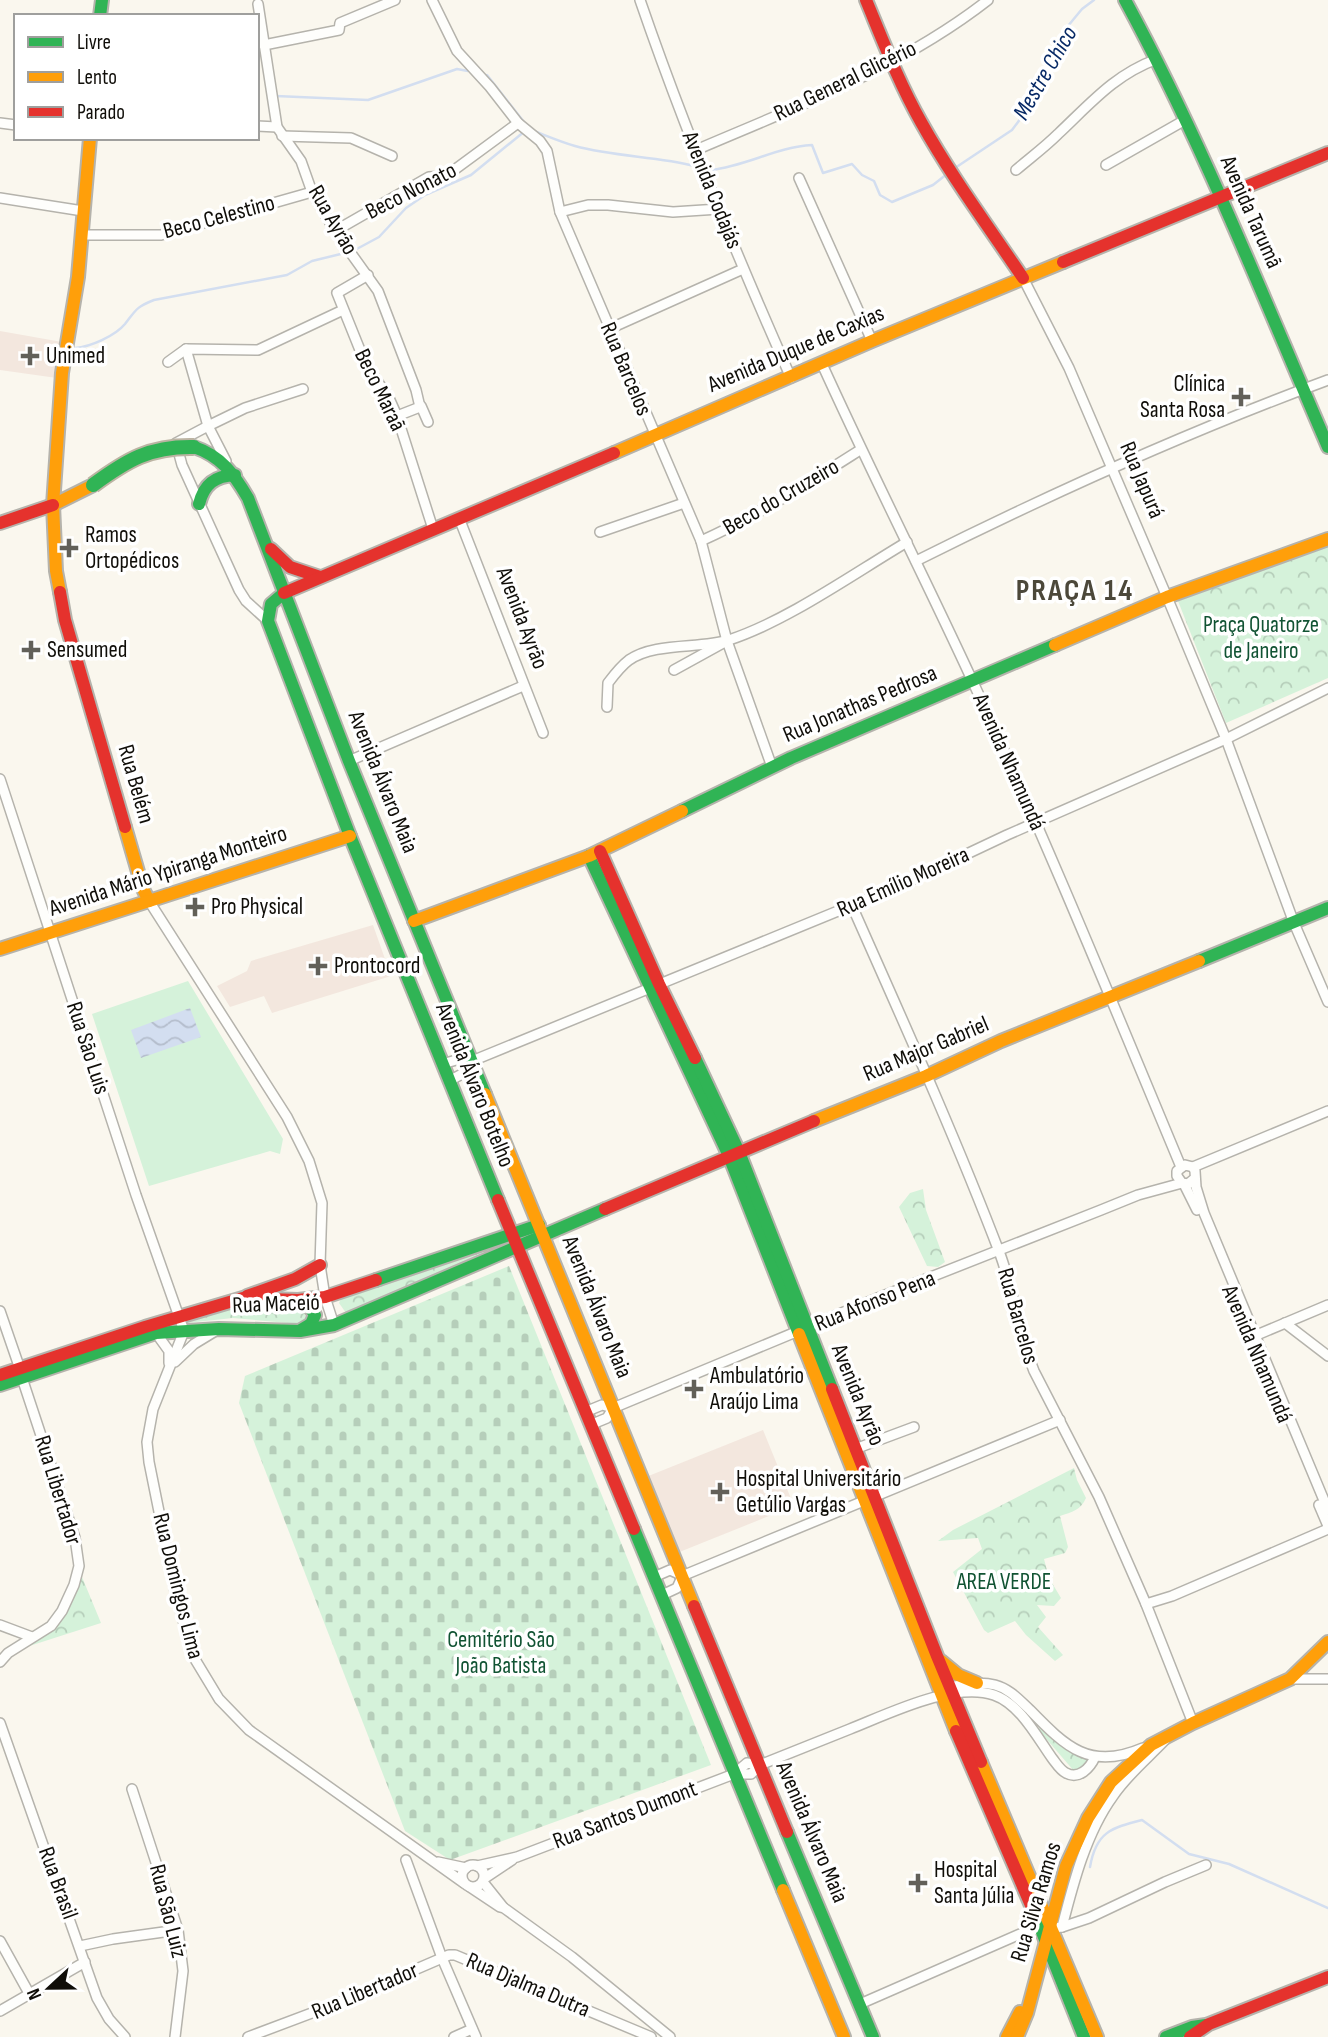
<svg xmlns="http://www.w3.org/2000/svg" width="1328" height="2037" font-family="'Sofia Sans Condensed',sans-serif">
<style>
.medical{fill:#f3e7de}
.green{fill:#d5f2da}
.cemetery{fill:url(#cemetery-stones)}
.park{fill:url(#park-crowns)}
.water{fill:url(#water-waves)}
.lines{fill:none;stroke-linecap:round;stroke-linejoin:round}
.stream{stroke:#d3def0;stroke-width:2.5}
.street-casing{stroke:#b5b3ac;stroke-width:12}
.fast-casing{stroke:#b5b3ac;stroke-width:16}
.slow-casing{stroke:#b5b3ac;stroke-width:16}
.jam-casing{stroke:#b5b3ac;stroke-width:16}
.street{stroke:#fefefc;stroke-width:9}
.fast{stroke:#30b455;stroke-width:12}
.slow{stroke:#ff9f0a;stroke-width:12}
.jam{stroke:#e5322d;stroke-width:12}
.fast-bridge-casing{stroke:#bcb4a3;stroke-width:18;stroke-linecap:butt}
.fast-bridge{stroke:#30b455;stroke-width:14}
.poi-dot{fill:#626059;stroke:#fff;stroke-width:2.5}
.labels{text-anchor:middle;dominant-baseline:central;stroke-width:7;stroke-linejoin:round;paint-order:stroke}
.street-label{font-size:23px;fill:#100e09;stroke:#fff}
.poi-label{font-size:23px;fill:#100e09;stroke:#fff;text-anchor:start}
.park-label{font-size:23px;fill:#115333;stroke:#fff}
.water-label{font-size:24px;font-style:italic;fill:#082a66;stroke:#fff}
.district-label{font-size:30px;font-weight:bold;letter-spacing:2px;fill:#4c483a;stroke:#fff}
</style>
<defs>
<pattern id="cemetery-stones" width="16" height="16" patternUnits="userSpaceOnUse" patternTransform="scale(1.75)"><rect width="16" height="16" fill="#d5f2da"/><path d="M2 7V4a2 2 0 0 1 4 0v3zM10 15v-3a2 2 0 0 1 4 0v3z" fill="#b6ceba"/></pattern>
<pattern id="park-crowns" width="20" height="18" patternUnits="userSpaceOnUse" patternTransform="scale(1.75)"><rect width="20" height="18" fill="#d5f2da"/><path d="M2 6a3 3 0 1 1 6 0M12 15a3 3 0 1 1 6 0" fill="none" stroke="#b6ceba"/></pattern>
<pattern id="water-waves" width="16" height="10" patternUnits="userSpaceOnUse" patternTransform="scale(1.75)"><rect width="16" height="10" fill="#d3def0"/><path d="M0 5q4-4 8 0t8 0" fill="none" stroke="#b4bdcc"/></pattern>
</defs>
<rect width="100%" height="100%" fill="#faf7ee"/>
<g class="medical">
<path d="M 0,331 L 62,342 L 57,378 L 0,370 Z"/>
<path d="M 373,925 L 391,976 L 272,1013 L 264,996 L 230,1007 L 217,986 L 247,971 L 251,961 Z"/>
<path d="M 763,1430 L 794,1506 L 677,1553 L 646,1477 Z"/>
</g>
<path class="green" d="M 188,981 L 283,1139 L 280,1154 L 270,1151 L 149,1186 L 92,1014 Z"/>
<path class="cemetery" d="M 509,1266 L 711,1765 L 450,1860 L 405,1831 L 239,1403 L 245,1376 Z"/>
<g class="park">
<path d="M 1328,546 L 1328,678 L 1226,723 L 1178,601 Z"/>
<path d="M 923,1189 L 926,1210 L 945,1262 L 938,1267 L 927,1266 L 899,1207 L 910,1193 Z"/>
<path d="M 509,1240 L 511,1244 L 346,1313 L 339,1303 L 341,1299 Z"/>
<path d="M 243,1306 L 303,1310 L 307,1318 L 299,1324 L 233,1318 L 159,1326 Z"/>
<path d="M 1074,1468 L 1077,1480 L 1086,1498 C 1081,1510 1072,1512 1060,1516 L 1068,1547 L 1065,1553 L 1044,1559 L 1049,1578 L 1061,1598 L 1054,1606 L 1037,1605 L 1046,1617 L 1038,1627 L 1063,1655 L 1055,1661 L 1026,1635 L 1015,1621 L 988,1633 L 984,1630 L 953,1572 L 982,1549 L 978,1538 L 938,1541 L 953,1530 Z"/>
<path d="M 82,1577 L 101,1623 L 20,1649 L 60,1622 Z"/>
<path d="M 1036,1727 L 1045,1730 L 1089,1758 L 1083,1768 L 1074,1771 Z"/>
</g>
<path class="water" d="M 190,1008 L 201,1037 L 141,1058 L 131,1030 Z"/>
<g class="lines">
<g class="stream">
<path d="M 487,75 L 524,122"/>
<path d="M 276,96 L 368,100 L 457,69 L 468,71"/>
<path d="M 534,131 C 547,136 561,142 575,146 C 615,157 656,156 695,166"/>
<path d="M 955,168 L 1012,130 L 1024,114 L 1063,32 L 1082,9 L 1094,0"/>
<path d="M 711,170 C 746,166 777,147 812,145 L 823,173 L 852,164 L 862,175 L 874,181 L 880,195 L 892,202 L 933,185 L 947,174"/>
<path d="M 75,348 C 90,347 115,336 125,324 C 136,310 136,307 154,300 L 287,275 L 312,261 L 353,251 L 379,237 L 406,208 L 425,195 L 471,175 L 525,131"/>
<path d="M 1090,1867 C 1096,1832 1111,1828 1142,1820 L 1189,1854 L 1229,1864 L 1328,1908"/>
</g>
<g class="street-casing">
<g id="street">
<path d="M 432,0 L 457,51 L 490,87 L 518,123 L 540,141 L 547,151 L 560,212 L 701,541 L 727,641 L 772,767"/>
<path d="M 640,0 C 684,128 736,254 791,378"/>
<path d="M 258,4 L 277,127 L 301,161 L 312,192 L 335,231 L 378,291 L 416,390 L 420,407 L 397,416"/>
<path d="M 264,45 L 339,30 L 340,23 L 395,0"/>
<path d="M 0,123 L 16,125"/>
<path d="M 257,126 L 277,127"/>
<path d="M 282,136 L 351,138 L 392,156"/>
<path d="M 696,150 C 796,107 901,68 988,0"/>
<path d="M 1106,165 L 1185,120"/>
<path d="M 1016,170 C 1030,158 1045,147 1058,134 C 1091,103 1114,75 1157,59"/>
<path d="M 799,178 L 872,341"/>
<path d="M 0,198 L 83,211"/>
<path d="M 560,212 L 588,205 L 608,205 L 673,212 L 719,209"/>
<path d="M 335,231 L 429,177 L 446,176 L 518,123"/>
<path d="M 82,235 L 161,235 L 312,192"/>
<path d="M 368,275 L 337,293 L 366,365 L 389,398 L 397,416 L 433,529"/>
<path d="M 1023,278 L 1069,368 L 1167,597 L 1226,739 L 1294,923 L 1328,1002"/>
<path d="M 609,329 L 743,269"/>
<path d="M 186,349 L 208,426 L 245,408 L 303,389"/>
<path d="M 168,362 L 186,349 L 258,350 L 343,310"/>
<path d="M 822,364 C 870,470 923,574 972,680 C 1046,840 1113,1004 1181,1167"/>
<path d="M 421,406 L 428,422"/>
<path d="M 226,461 L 208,426 L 176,443 L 182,465 L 239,590 L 246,601 L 268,621"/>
<path d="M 459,518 L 543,733"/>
<path d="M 600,532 L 684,503"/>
<path d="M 701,541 C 757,516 808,483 860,450"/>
<path d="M 916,561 C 1050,494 1187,432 1328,380"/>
<path d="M 674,670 L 723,643"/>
<path d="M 607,707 L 608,683 C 614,675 621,666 629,660 C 655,642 699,649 729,640 C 787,621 853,574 907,542"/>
<path d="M 349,761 L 523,686"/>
<path d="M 0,779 L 136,1195 L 184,1331 L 153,1409 L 147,1442 L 149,1462 L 175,1591 L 193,1656 L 219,1699 L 249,1730 L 464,1883"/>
<path d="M 149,901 L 287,1117 L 309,1161 L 322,1203 L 320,1265 L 325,1297 L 334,1325"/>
<path d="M 852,906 C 903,1021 955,1136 1000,1254 C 1014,1292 1019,1333 1034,1371 L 1099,1497 L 1146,1604 L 1193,1723"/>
<path d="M 442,1064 L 460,1059 L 472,1061"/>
<path d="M 449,1081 L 462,1074 L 472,1061 L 899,886 L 1007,835 L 1226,739 L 1328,688"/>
<path d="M 1193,1167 L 1328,1111"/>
<path d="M 1194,1179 L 1188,1184 L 1182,1183 L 1177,1176 L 1177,1171 L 1185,1165 L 1193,1167 L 1195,1171 L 1196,1187 L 1204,1213 L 1328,1510"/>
<path d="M 1184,1184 L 1197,1210"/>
<path d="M 0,1311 L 20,1369"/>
<path d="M 1285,1323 L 1328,1356"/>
<path d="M 156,1333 L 169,1351 L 169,1363"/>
<path d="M 1252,1337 L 1328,1305"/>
<path d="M 175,1362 L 194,1344 L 217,1330"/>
<path d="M 585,1412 L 602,1405 L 613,1408 L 880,1297 L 1101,1210 L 1138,1195 L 1182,1183"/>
<path d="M 590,1425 L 607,1418 L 613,1408"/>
<path d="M 855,1449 L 914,1427"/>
<path d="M 1319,1505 L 1328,1526"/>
<path d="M 682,1576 L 1060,1420"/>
<path d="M 654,1577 L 670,1570 L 681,1575"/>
<path d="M 662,1595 L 677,1588 L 682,1577"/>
<path d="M 1146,1604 L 1172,1596 L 1328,1529"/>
<path d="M 0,1625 L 32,1637"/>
<path d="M 0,1662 L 8,1653 L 51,1626 L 62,1611 L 74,1585 L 79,1566 L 75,1538 L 22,1378"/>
<path d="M 1290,1679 L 1328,1679"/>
<path d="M 946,1688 C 962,1684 980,1681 995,1685 C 1010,1689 1019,1700 1030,1710 C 1066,1747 1090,1771 1143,1748"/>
<path d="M 0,1723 L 97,1998 L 109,2019 L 125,2037"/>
<path d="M 734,1774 L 751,1774 L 760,1765 C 790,1753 820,1741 850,1729 C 888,1714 954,1681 994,1695 C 1020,1704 1037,1737 1052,1758 C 1056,1763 1060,1770 1066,1773 C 1079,1780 1090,1768 1095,1757"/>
<path d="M 132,1789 L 178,1930 L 183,1971 L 175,2037"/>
<path d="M 406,1860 L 442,1958 L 476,2037"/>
<path d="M 438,1862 L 466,1868"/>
<circle cx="473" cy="1876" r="11"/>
<path d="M 477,1866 L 517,1857 L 734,1774 L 747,1763 L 760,1765"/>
<path d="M 485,1878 L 512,1860"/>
<path d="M 483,1882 L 503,1907"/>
<path d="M 470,1887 L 500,1907 L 504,1908 L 572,1957 L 670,2037"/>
<path d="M 1062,1927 C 1073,1884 1086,1833 1113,1796 C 1127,1775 1148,1758 1165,1740"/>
<path d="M 0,1941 L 30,1995"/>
<path d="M 80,1946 L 113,1939 L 178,1930"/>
<path d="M 860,2004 L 1020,1934 L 1034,1930 L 1062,1927 L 1089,1918 L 1165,1882 L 1206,1865"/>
<path d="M 0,2011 L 85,1962"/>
<path d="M 248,2037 L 333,2005 L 449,1955 L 455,1955 L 651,2037"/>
<path d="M 454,2037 L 472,2029"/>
</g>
</g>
<g class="fast-casing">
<g id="fast">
<path d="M 1125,0 C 1203,144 1263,297 1328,447"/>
<path d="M 100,16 L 102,0"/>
<path d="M 194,447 C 221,456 234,474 248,498 L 349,761 L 485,1094"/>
<path d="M 199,504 C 204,484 215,476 235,475"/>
<path d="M 284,593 L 271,604 L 268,621 L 350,836 L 498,1200"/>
<path d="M 682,811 L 791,758 L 1055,645"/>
<path d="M 589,856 L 729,1156 L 799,1334"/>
<path d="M 1199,961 L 1328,908"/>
<path d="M 695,1058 L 739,1152 L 832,1389"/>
<path d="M 376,1280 L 539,1225"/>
<path d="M 299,1301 L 309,1306 L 315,1315 L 311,1324 L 301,1330"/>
<path d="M 0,1385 L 156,1333 L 219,1329 L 300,1331 L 334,1325 L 605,1209"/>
<path d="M 634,1529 L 783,1890"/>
<path d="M 787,1832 L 873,2037"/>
<path d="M 1040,1927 L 1084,2037"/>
<path d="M 1166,2037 L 1192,2027 L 1206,2025"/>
</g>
</g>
<g class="slow-casing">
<g id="slow">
<path d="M 614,453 L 872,341 L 1063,262"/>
<path d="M 53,505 L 93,485"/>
<path d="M 60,592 L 56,571 L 53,505 L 62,373 L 78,277 L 90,138"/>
<path d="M 1055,645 L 1167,597 L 1328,539"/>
<path d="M 125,827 L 143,889 L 149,901 L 350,836"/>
<path d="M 414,921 L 589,856 L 682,811"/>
<path d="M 0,949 L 149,901"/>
<path d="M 485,1094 L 694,1606"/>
<path d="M 814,1121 L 926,1076 L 1001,1041 L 1199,961"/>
<path d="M 799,1334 L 956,1731"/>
<path d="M 941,1661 L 958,1675 L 977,1683"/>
<path d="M 981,1762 L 1097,2037"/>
<path d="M 783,1890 L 844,2037"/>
<path d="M 1007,2037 L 1020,2012"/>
<path d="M 1017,2037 L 1027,2013 L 1066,1866 L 1088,1818 L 1111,1782 L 1151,1745 L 1193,1723 L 1290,1679 L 1328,1642"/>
</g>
</g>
<g class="jam-casing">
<g id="jam">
<path d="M 866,0 C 883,41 899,83 921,122 C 951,176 988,226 1023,278"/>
<path d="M 1063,262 L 1328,153"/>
<path d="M 0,523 L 53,505"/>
<path d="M 271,549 L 290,567 L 320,577"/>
<path d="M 60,592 L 65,620 L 125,827"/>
<path d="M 284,593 L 614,453"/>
<path d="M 600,851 L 659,984 L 695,1058"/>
<path d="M 498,1200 L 634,1529"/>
<path d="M 605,1209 L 814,1121"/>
<path d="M 247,1296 L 295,1279 L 320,1265"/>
<path d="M 0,1375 L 145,1327 L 243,1298 L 298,1300 L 325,1297 L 376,1280"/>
<path d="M 832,1389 L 937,1656 L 981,1762"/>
<path d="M 694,1606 L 787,1832"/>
<path d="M 956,1731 L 1033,1910"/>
<path d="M 1190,2037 L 1209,2024 L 1328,1977"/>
</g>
</g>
<use href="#street" class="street"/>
<use href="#fast" class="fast"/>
<use href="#slow" class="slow"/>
<use href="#jam" class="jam"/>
<g class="fast-bridge-casing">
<path id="fast-bridge" d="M 93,485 C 127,460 150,446 194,447"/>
</g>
<use href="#fast-bridge" class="fast-bridge"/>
</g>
<g class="poi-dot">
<path d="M26.5 345.5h7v7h7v7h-7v7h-7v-7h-7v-7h7z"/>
<path d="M1237.5 386.5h7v7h7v7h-7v7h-7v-7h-7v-7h7z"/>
<path d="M65.5 537.5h7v7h7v7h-7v7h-7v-7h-7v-7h7z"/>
<path d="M27.5 639.5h7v7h7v7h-7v7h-7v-7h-7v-7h7z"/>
<path d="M191.5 896.5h7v7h7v7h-7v7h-7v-7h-7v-7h7z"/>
<path d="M314.5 955.5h7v7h7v7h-7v7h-7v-7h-7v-7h7z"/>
<path d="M690.5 1378.5h7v7h7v7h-7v7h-7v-7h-7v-7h7z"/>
<path d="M716.5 1481.5h7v7h7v7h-7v7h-7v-7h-7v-7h7z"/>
<path d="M914.5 1872.5h7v7h7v7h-7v7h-7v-7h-7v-7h7z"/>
</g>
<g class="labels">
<g class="street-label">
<text transform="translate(845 81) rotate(-26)">Rua General Glicério</text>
<text transform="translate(712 190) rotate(68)">Avenida Codajás</text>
<text transform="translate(411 191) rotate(-27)">Beco Nonato</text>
<text transform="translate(1251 212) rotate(66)">Avenida Tarumã</text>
<text transform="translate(219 217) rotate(-15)">Beco Celestino</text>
<text transform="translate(333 220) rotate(60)">Rua Ayrão</text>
<text transform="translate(796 349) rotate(-23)">Avenida Duque de Caxias</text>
<text transform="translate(626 369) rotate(67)">Rua Barcelos</text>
<text transform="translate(380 390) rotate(64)">Beco Maraã</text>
<text transform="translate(1142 480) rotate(67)">Rua Japurá</text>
<text transform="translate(781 497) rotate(-30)">Beco do Cruzeiro</text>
<text transform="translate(522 618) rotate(69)">Avenida Ayrão</text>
<text transform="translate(860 704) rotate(-23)">Rua Jonathas Pedrosa</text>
<text transform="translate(1009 762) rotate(66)">Avenida Nhamundá</text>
<text transform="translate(383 782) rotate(68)">Avenida Álvaro Maia</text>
<text transform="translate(136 784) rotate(74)">Rua Belém</text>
<text transform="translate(168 871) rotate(-18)">Avenida Mário Ypiranga Monteiro</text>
<text transform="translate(903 882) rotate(-24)">Rua Emílio Moreira</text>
<text transform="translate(88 1048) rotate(72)">Rua São Luis</text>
<text transform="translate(926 1049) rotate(-23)">Rua Major Gabriel</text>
<text transform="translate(475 1085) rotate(68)">Avenida Álvaro Botelho</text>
<text transform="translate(875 1301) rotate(-22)">Rua Afonso Pena</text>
<text transform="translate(276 1304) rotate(-2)">Rua Maceió</text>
<text transform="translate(597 1307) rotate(68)">Avenida Álvaro Maia</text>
<text transform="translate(1018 1316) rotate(74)">Rua Barcelos</text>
<text transform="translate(1257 1354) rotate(67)">Avenida Nhamundá</text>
<text transform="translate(858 1395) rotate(68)">Avenida Ayrão</text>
<text transform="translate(58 1490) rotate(73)">Rua Libertador</text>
<text transform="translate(178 1586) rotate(76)">Rua Domingos Lima</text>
<text transform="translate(625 1815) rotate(-21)">Rua Santos Dumont</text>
<text transform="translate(812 1832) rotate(67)">Avenida Álvaro Maia</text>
<text transform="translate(58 1883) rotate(70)">Rua Brasil</text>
<text transform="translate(1036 1902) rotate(-73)">Rua Silva Ramos</text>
<text transform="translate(168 1911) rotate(76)">Rua São Luiz</text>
<text transform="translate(528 1985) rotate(23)">Rua Djalma Dutra</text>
<text transform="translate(365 1991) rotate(-23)">Rua Libertador</text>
</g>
<g class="poi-label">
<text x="46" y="356">Unimed</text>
<text x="1225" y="384" text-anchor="end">Clínica<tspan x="1225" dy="26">Santa Rosa</tspan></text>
<text x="85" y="535">Ramos<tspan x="85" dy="26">Ortopédicos</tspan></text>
<text x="47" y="650">Sensumed</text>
<text x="211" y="907">Pro Physical</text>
<text x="334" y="966">Prontocord</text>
<text x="710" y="1376">Ambulatório<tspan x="710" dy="26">Araújo Lima</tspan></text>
<text x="736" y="1479">Hospital Universitário<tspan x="736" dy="26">Getúlio Vargas</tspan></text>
<text x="934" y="1870">Hospital<tspan x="934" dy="26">Santa Júlia</tspan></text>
</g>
<g class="park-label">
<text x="1261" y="625">Praça Quatorze<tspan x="1261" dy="26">de Janeiro</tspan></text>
<text x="1004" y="1582">AREA VERDE</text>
<text x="501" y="1640">Cemitério São<tspan x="501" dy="26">João Batista</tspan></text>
</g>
<g class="water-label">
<text transform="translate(1045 73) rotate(-60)">Mestre Chico</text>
</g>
<g class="district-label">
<text x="1075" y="591">PRAÇA 14</text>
</g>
</g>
<rect x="14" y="14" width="245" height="126" fill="#ffffff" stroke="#9f9f9d" stroke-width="2"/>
<rect x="28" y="37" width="35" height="10" fill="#30b455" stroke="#9f9f9d" stroke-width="2"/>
<text x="77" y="49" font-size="21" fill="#100e09">Livre</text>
<rect x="28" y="72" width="35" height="10" fill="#ff9f0a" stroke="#9f9f9d" stroke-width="2"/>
<text x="77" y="84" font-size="21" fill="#100e09">Lento</text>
<rect x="28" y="107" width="35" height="10" fill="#e5322d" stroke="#9f9f9d" stroke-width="2"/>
<text x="77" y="119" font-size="21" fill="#100e09">Parado</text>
<g transform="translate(49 1988) rotate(248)" stroke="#ffffff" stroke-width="5" paint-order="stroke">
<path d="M0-5L12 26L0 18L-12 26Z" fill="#100e09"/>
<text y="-10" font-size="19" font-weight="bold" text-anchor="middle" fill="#100e09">N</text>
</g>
</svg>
